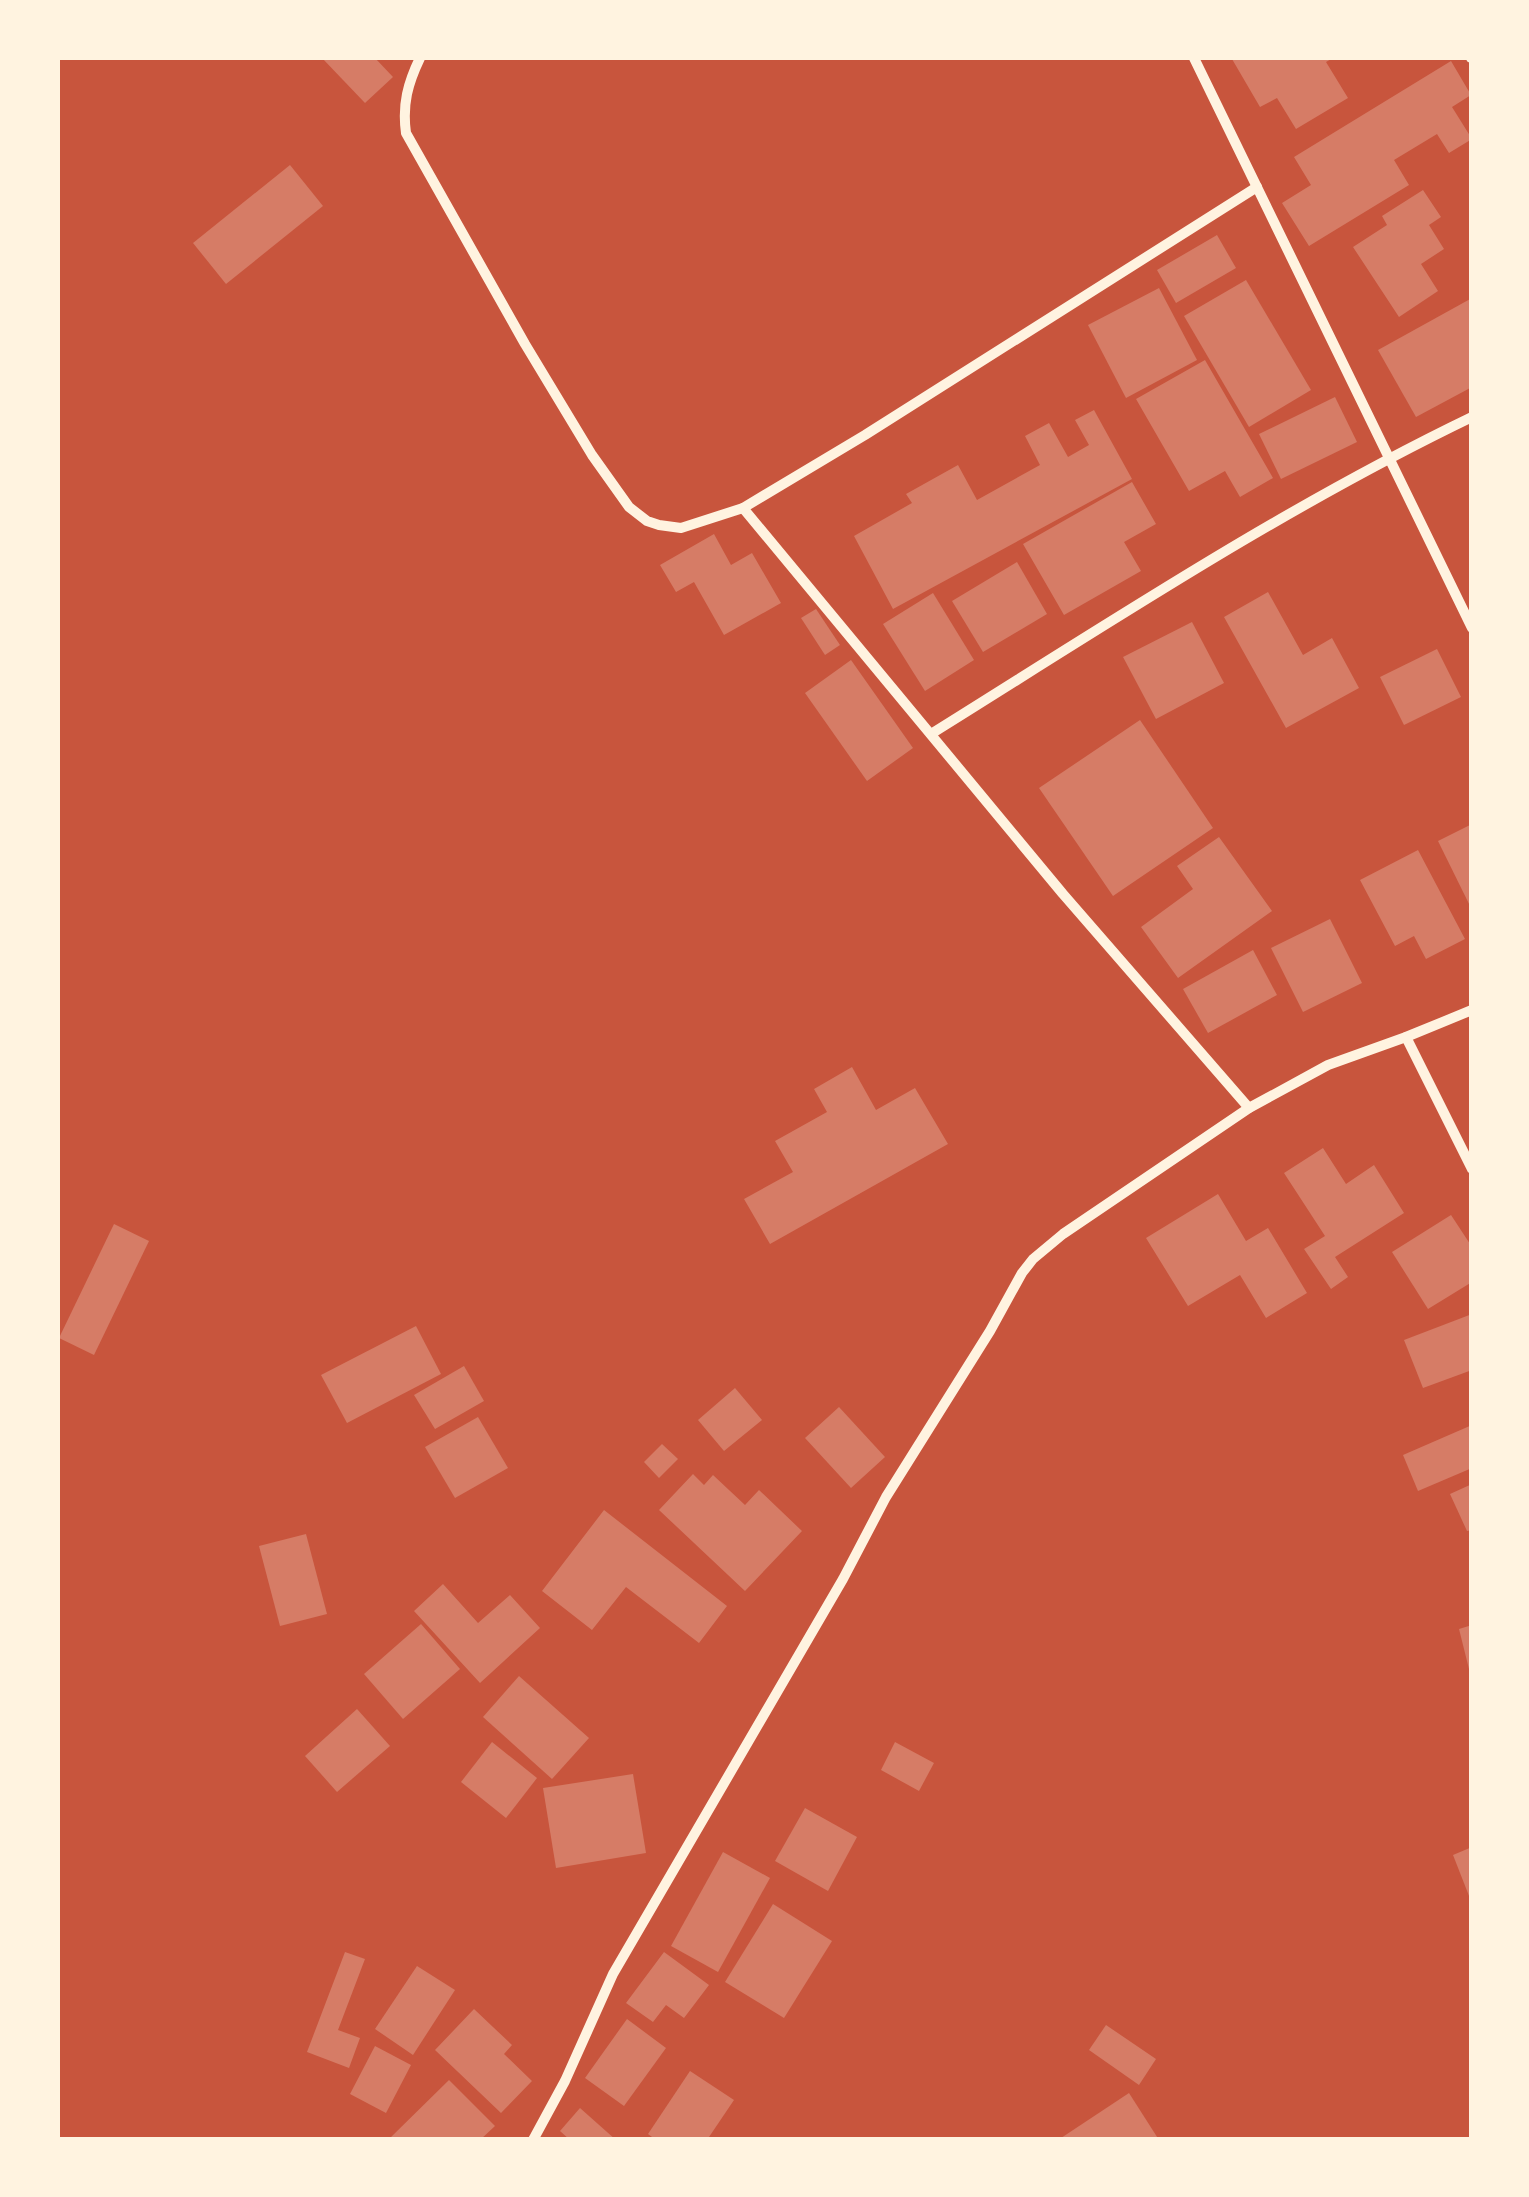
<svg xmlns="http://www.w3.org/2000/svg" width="1529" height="2197" font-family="'Work Sans',sans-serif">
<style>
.building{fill:#d67c66}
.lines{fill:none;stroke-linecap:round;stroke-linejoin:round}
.minor{stroke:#fff3e0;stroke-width:10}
</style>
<rect width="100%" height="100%" fill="#c8553d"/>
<g class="building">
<path d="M 322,58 L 375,58 L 393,77 L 365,103 Z"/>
<path d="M 1235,58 L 1333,58 L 1326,62 L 1348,98 L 1296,129 L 1277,98 L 1260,107 L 1232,59 Z"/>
<path d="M 1451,61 L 1471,95 L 1452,107 L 1472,139 L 1449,153 L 1437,134 L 1394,160 L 1409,185 L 1309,246 L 1282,203 L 1311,185 L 1294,157 Z"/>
<path d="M 290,165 L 323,206 L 226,284 L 193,243 Z"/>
<path d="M 1423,190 L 1441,217 L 1429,225 L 1444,249 L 1421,264 L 1438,291 L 1399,317 L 1353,247 L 1387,225 L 1382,216 Z"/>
<path d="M 1217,235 L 1236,268 L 1176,303 L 1157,270 Z"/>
<path d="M 1246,280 L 1311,390 L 1249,427 L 1184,316 Z"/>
<path d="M 1159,288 L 1197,360 L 1126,398 L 1088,325 Z"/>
<path d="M 1472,298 L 1472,387 L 1416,417 L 1378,350 Z"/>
<path d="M 1205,360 L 1273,478 L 1240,497 L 1225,471 L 1189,491 L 1136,399 Z"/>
<path d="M 1335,397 L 1357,442 L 1281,479 L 1259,434 Z"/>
<path d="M 1094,410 L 1132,479 L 893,609 L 854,536 L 912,503 L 906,494 L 958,465 L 977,500 L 1040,465 L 1025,436 L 1049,423 L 1068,457 L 1089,445 L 1075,420 Z"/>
<path d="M 1132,482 L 1156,524 L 1124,542 L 1141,571 L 1064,615 L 1023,544 Z"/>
<path d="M 714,534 L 731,565 L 752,553 L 781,603 L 724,635 L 694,582 L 676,592 L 660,565 Z"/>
<path d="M 1017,562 L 1047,614 L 983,652 L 952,601 Z"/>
<path d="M 1268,592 L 1303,655 L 1332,638 L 1359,688 L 1286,728 L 1224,617 Z"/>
<path d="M 933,593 L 974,660 L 925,691 L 883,624 Z"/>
<path d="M 816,609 L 840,645 L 825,655 L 801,618 Z"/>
<path d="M 1192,622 L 1224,683 L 1156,719 L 1123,657 Z"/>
<path d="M 1437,649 L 1461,697 L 1404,725 L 1380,677 Z"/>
<path d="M 851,660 L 913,748 L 867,781 L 805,693 Z"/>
<path d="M 1140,720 L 1213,828 L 1113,896 L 1039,788 Z"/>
<path d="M 1472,824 L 1472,910 L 1438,841 Z"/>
<path d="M 1219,837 L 1272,911 L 1178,978 L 1141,927 L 1193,889 L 1177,866 Z"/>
<path d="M 1418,850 L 1465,939 L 1426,959 L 1414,936 L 1395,946 L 1360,880 Z"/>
<path d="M 1330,919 L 1362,983 L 1303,1012 L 1271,948 Z"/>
<path d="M 1253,950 L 1277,995 L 1208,1033 L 1183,989 Z"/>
<path d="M 852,1067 L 876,1110 L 915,1088 L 948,1144 L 770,1244 L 744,1199 L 793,1172 L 775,1141 L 827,1112 L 814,1089 Z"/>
<path d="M 1323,1148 L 1346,1184 L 1374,1165 L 1404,1213 L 1335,1257 L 1348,1277 L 1331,1289 L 1304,1249 L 1325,1236 L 1284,1173 Z"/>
<path d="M 1218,1194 L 1246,1241 L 1268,1228 L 1307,1293 L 1266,1318 L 1240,1275 L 1188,1306 L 1146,1238 Z"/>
<path d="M 1451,1215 L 1472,1247 L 1472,1282 L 1428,1309 L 1392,1252 Z"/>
<path d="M 114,1224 L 149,1241 L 94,1355 L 59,1338 Z"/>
<path d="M 1472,1314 L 1472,1370 L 1423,1388 L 1404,1340 Z"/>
<path d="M 416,1326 L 441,1374 L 347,1423 L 321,1375 Z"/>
<path d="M 464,1366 L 484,1401 L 435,1429 L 414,1395 Z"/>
<path d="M 735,1388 L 762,1420 L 724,1451 L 698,1420 Z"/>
<path d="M 839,1407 L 885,1457 L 851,1488 L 805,1438 Z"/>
<path d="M 478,1417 L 508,1468 L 455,1498 L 425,1447 Z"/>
<path d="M 1472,1425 L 1472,1468 L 1418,1491 L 1403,1455 Z"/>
<path d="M 662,1444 L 678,1459 L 659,1478 L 644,1462 Z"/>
<path d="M 693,1474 L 704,1485 L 713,1475 L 745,1505 L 759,1490 L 802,1531 L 745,1591 L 659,1510 Z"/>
<path d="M 1472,1484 L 1472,1530 L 1467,1531 L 1450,1494 Z"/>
<path d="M 604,1510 L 727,1606 L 699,1643 L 626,1587 L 592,1630 L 542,1591 Z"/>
<path d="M 306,1534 L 327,1614 L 280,1626 L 259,1546 Z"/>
<path d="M 443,1584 L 478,1623 L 510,1595 L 540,1628 L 480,1683 L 414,1611 Z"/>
<path d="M 421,1624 L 460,1669 L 403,1719 L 364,1674 Z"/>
<path d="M 1472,1625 L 1472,1673 L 1470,1673 L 1459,1629 Z"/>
<path d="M 519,1676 L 589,1738 L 552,1779 L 483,1717 Z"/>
<path d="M 357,1709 L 390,1746 L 337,1792 L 305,1756 Z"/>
<path d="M 492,1742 L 537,1778 L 506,1818 L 461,1782 Z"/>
<path d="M 895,1742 L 934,1763 L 919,1791 L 881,1770 Z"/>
<path d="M 633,1774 L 646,1853 L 556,1868 L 543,1788 Z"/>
<path d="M 805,1808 L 857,1837 L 828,1891 L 775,1861 Z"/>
<path d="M 1472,1847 L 1472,1901 L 1471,1901 L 1453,1855 Z"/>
<path d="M 723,1852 L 770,1878 L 718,1972 L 671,1946 Z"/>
<path d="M 773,1904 L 832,1941 L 784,2018 L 725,1982 Z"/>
<path d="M 345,1952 L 365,1959 L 338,2030 L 360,2038 L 349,2068 L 307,2052 Z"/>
<path d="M 664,1952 L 709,1985 L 684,2018 L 666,2005 L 653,2022 L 626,2003 Z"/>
<path d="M 417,1966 L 455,1990 L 413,2055 L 375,2029 Z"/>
<path d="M 474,2009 L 512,2045 L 504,2054 L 532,2081 L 501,2113 L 435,2050 Z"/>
<path d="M 627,2019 L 666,2048 L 624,2106 L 585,2078 Z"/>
<path d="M 1106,2025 L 1156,2059 L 1139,2085 L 1089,2050 Z"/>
<path d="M 375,2046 L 411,2065 L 386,2113 L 350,2094 Z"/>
<path d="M 690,2071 L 734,2100 L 707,2140 L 656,2140 L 648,2134 Z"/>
<path d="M 449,2080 L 495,2126 L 480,2140 L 388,2140 Z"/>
<path d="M 1129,2093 L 1159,2140 L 1058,2140 Z"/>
<path d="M 580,2108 L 616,2140 L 570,2140 L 560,2131 Z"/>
</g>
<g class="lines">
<g class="minor">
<path d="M 420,58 C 408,83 402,104 406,133 L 525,344 L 592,455 L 629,507 L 647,521 L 659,525 L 681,528 L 743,508 L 865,435 L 1257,187"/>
<path d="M 1194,58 L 1472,628"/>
<path d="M 1471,58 L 1472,58"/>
<path d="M 743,508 L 1063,894 L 1249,1108"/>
<path d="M 931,734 C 1109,623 1283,508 1472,417"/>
<path d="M 1406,1037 L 1472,1169"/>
<path d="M 533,2140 L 565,2081 L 613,1974 L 843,1579 L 886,1497 L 990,1331 L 1022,1273 L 1033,1259 L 1063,1234 L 1249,1108 L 1328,1065 L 1406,1037 L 1472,1010"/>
</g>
</g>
<rect width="1529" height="2197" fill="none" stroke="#fff3e0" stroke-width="120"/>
</svg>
